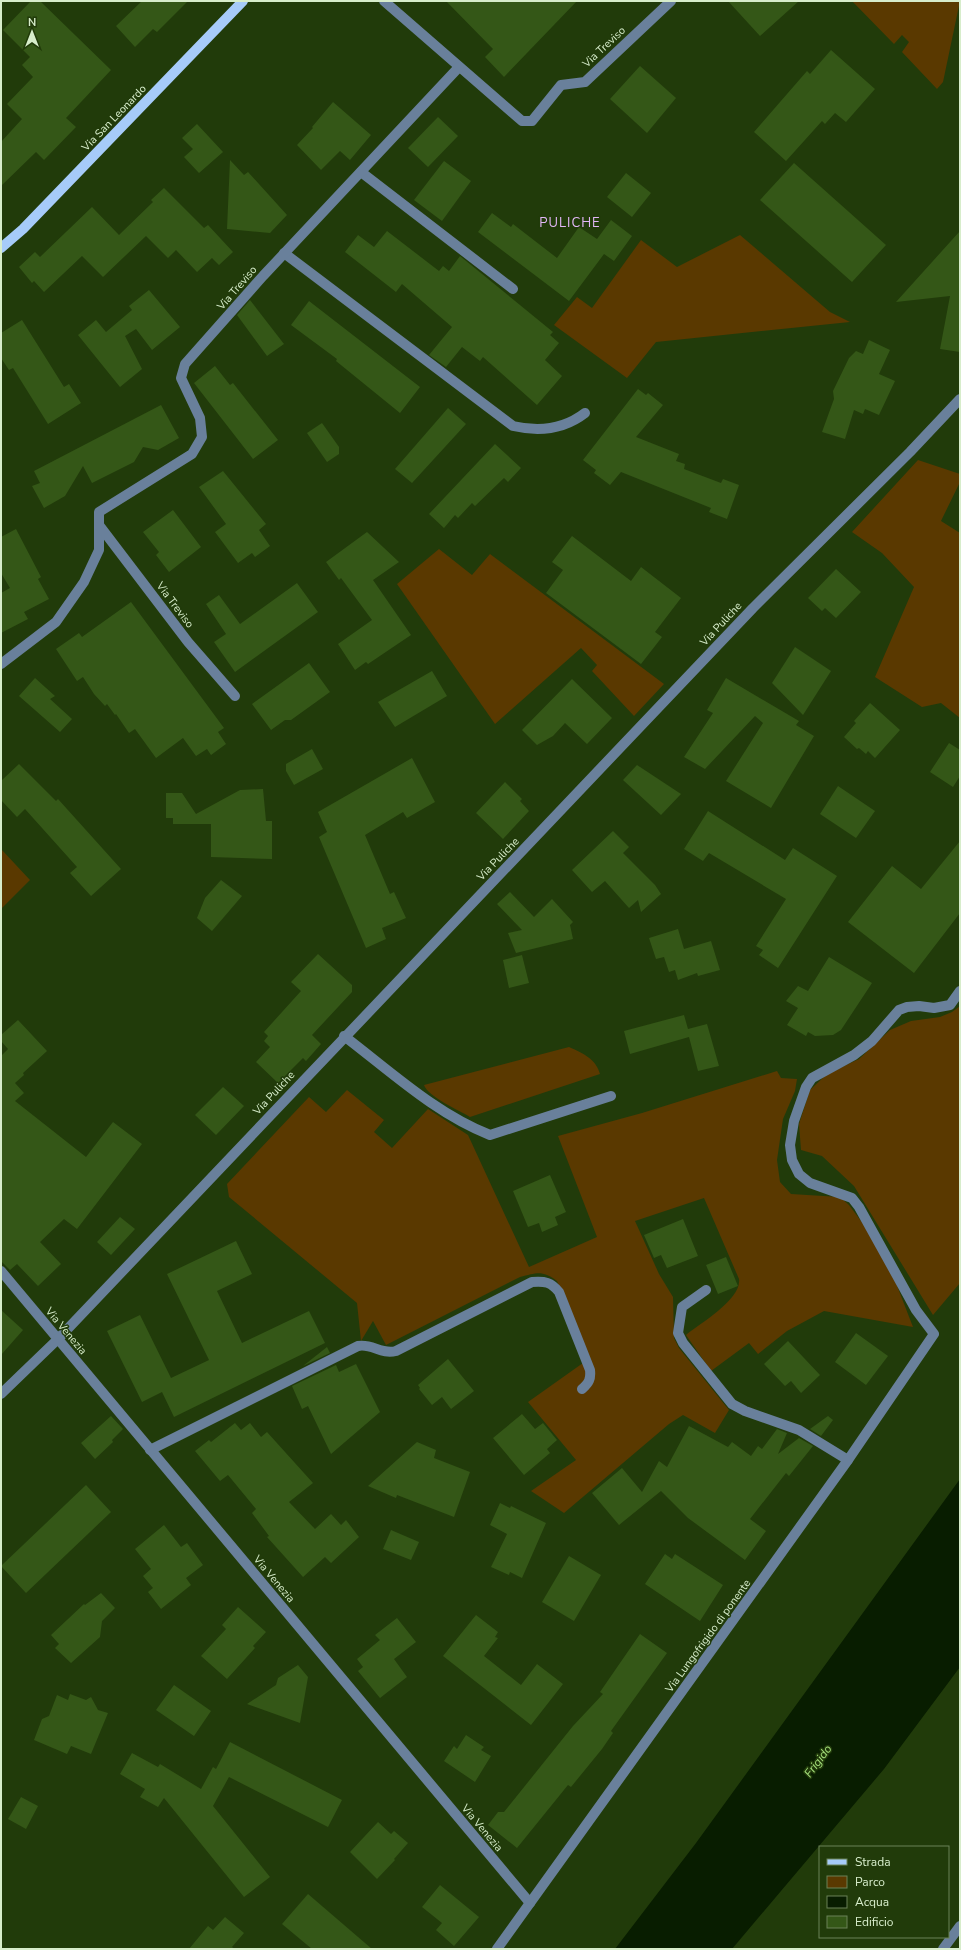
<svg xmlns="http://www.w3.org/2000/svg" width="961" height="1950" font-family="'Nunito Sans',sans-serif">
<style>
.green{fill:#5a3900}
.water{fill:#081d00}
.building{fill:#345717}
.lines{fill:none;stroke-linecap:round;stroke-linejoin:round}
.minor{stroke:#69809b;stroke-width:10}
.major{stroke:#a6cbf9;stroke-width:10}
.labels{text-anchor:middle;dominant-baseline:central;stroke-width:3;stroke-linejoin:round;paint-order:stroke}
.street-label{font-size:11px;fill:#d7edcb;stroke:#213b0a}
.water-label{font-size:12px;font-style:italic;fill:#a3dd7b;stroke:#213b0a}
.quarter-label{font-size:13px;letter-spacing:1px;fill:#e2b7f8;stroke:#213b0a}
</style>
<rect width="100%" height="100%" fill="#213b0a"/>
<g class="green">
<path d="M 852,1 L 960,1 L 943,82 L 937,89 L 902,52 L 909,42 L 902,35 L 894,44 Z"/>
<path d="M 740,235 L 830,312 L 850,322 L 656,342 L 627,378 L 554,325 L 577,297 L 592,308 L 641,240 L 677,267 Z"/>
<path d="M 918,460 L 960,474 L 960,482 L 941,521 L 960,533 L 960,718 L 941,703 L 922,707 L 875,677 L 914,587 L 882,553 L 852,532 Z"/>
<path d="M 439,549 L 472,575 L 490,554 L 664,684 L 634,716 L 592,671 L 597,665 L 581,648 L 495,724 L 397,584 Z"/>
<path d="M 1,849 L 30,880 L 1,909 Z"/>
<path d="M 960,1006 L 960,1283 L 933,1315 L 854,1186 L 822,1156 L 801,1150 L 799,1124 L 810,1090 L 827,1074 L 859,1059 L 890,1030 L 911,1021 L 940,1017 L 952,1012 Z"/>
<path d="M 569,1047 C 583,1053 596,1059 600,1074 L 470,1117 C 459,1110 428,1097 424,1085 Z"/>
<path d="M 777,1071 L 781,1078 L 797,1079 L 795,1091 L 783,1119 L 777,1160 L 780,1182 L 791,1194 L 840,1197 L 849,1205 L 864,1225 L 896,1283 L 913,1327 L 824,1311 L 787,1331 L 758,1354 L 749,1343 L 711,1371 L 686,1335 C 701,1323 742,1299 739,1279 L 704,1198 L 635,1221 L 659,1274 L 673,1297 L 674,1338 L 679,1348 L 729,1410 L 715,1433 L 683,1415 L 669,1424 L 564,1513 L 531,1491 L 576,1460 L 528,1402 L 590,1358 L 557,1281 C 542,1270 537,1273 520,1277 L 386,1345 L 373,1321 L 361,1341 L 357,1303 L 229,1197 L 227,1184 L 309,1097 L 326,1112 L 347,1090 L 384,1120 L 374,1132 L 392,1148 L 428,1109 L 468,1135 L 529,1267 L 597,1237 L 558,1136 L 642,1113 Z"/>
</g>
<path class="water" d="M 960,1479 L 960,1667 L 884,1769 L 732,1949 L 615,1949 L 696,1843 Z"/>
<g class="building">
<path d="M 31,1 L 40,1 L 111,70 L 66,118 L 76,127 L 44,160 L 36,152 L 1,186 L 1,142 L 22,119 L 7,104 L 33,77 L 22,65 L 30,57 L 3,30 Z"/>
<path d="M 142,1 L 188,1 L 157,32 L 153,29 L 135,47 L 116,26 Z"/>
<path d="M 446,1 L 577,1 L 504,77 L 485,57 L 493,49 Z"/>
<path d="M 728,1 L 799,1 L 760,36 Z"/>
<path d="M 831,50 L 875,89 L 846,122 L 835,113 L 825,124 L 822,121 L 786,161 L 754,132 L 807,71 L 810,74 Z"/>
<path d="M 640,66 L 676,98 L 647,133 L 610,99 Z"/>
<path d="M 333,102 L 371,135 L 350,160 L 340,151 L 321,170 L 297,145 L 313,128 L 312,127 Z"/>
<path d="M 438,117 L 458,136 L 428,167 L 408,148 Z"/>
<path d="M 197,124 L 223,152 L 199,173 L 184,157 L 193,149 L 182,138 Z"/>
<path d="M 230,160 L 244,175 L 248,172 L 287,215 L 270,233 L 227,229 Z"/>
<path d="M 444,161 L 471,181 L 442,221 L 414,200 Z"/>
<path d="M 794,163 L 886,245 L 852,282 L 760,200 Z"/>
<path d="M 626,173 L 651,193 L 632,217 L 607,197 Z"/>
<path d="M 164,188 L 204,228 L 208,225 L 233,252 L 219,265 L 212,258 L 197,272 L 176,250 L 168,258 L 146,236 L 103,277 L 82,256 L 44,292 L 34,281 L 32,283 L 19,267 L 35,252 L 40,257 L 92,207 L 119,235 L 153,202 L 151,200 Z"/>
<path d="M 492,213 L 511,227 L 513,224 L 557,258 L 579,227 L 597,239 L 611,220 L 632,236 L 614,261 L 604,254 L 569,301 L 478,232 Z"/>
<path d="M 387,231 L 439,271 L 443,266 L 449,271 L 460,256 L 553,332 L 550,335 L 559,343 L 545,360 L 562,376 L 537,405 L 483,357 L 480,361 L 462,347 L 446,367 L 429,355 L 452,327 L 402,284 L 396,292 L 345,252 L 358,235 L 374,247 Z"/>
<path d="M 960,231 L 960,352 L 940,349 L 950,296 L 896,302 Z"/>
<path d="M 149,290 L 180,327 L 152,350 L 136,329 L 125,336 L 142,369 L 120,387 L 78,335 L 96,320 L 106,332 L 132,310 L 129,306 Z"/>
<path d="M 250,300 L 284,344 L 267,356 L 237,315 Z"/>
<path d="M 309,301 L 420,387 L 400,413 L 336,361 L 337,359 L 291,325 Z"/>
<path d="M 22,320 L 64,387 L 69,384 L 81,403 L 48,424 L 13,368 L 9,370 L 1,358 L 1,333 Z"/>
<path d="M 869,340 L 890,350 L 879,374 L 895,381 L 879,415 L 865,409 L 863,414 L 854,410 L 845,439 L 822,432 L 834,399 L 833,391 L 849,358 L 856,351 L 863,354 Z"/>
<path d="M 215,366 L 230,385 L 233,383 L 278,440 L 253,459 L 194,383 Z"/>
<path d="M 638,389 L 646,395 L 648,393 L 663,405 L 636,437 L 679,454 L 676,461 L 685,464 L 684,469 L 721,483 L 723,479 L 739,485 L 727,519 L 709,512 L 711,508 L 621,472 L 610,485 L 594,473 L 596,470 L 583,460 Z"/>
<path d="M 161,405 L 179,438 L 158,450 L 143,447 L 134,462 L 92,483 L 83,466 L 65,496 L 44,508 L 32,486 L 40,483 L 34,471 Z"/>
<path d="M 448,408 L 466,424 L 412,483 L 395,469 Z"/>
<path d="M 322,423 L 339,447 L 339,454 L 327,462 L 307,433 Z"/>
<path d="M 495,444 L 521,468 L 508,482 L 504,478 L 475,506 L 472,503 L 458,518 L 455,515 L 444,528 L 429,514 Z"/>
<path d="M 223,471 L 266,524 L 259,530 L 270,546 L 255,557 L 252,553 L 238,563 L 215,532 L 226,524 L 199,487 Z"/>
<path d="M 173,510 L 201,547 L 169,572 L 156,555 L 159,552 L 143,532 Z"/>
<path d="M 16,529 L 41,577 L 38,579 L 49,599 L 24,612 L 28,619 L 1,633 L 1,593 L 10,588 L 1,573 L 1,537 Z"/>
<path d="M 367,532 L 399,562 L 373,580 L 411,635 L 368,664 L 366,662 L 355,670 L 338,644 L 372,620 L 341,578 L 339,580 L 326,562 Z"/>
<path d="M 572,536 L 631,581 L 641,567 L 681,598 L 655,632 L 662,637 L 641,664 L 546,593 L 563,570 L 552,562 Z"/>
<path d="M 836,569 L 861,592 L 836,618 L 825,608 L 822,611 L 808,598 Z"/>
<path d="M 297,583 L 318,612 L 235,672 L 214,642 L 226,634 L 206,604 L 219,595 L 240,624 Z"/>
<path d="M 131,602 L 224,728 L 218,732 L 226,744 L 211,755 L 207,749 L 196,756 L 183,738 L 156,758 L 135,729 L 129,733 L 116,714 L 115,715 L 107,704 L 105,706 L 94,694 L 83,677 L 77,681 L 56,649 L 79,633 L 82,637 Z"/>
<path d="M 795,647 L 831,671 L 803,715 L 772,683 Z"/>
<path d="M 309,663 L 330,692 L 291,720 L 285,720 L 271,730 L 252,704 Z"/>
<path d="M 432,671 L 447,696 L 395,727 L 378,702 Z"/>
<path d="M 35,678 L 55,696 L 50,699 L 72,719 L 60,732 L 19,696 Z"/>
<path d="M 726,678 L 799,721 L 796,725 L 814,736 L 771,808 L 726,781 L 763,723 L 755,716 L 705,769 L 684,757 L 713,713 L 707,710 Z"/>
<path d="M 572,679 L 612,718 L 587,744 L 565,723 L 553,736 L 537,745 L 522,730 Z"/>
<path d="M 870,703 L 900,730 L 875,758 L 868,751 L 866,754 L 859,748 L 857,749 L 844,737 L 856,723 L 854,721 Z"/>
<path d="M 949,743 L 960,750 L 960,776 L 953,787 L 930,772 Z"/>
<path d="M 312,749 L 323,769 L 294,785 L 286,771 L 286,764 Z"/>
<path d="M 412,758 L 435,802 L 407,818 L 403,812 L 365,835 L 390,894 L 394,892 L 406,918 L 382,928 L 386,939 L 366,948 L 319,837 L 327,832 L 318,812 Z"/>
<path d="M 19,764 L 56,801 L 58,799 L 121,869 L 91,896 L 70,873 L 77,867 L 25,809 L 17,817 L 1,800 L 1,781 Z"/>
<path d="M 637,765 L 681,794 L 661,815 L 623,780 Z"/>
<path d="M 505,782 L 522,799 L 520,801 L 529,811 L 503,839 L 476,813 Z"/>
<path d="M 838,786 L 875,811 L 856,838 L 820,814 Z"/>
<path d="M 263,789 L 266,821 L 272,821 L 272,859 L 211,857 L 211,824 L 173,824 L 173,818 L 166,818 L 166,793 L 182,793 L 196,814 L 240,790 Z"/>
<path d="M 708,811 L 785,860 L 793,848 L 837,876 L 778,968 L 759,955 L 763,950 L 756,946 L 786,899 L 709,853 L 703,861 L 684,849 Z"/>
<path d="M 613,831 L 629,847 L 623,853 L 655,885 L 661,894 L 641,912 L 638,900 L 629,908 L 605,881 L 592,892 L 572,870 Z"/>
<path d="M 960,841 L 960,913 L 914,973 L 848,922 L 892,866 L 921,889 Z"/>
<path d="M 221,880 L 242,896 L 212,931 L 197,918 L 205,898 Z"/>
<path d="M 510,892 L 534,917 L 552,899 L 573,922 L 570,925 L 573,939 L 516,953 L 508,933 L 522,930 L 497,904 Z"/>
<path d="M 678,929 L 684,949 L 711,941 L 720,970 L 698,976 L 697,973 L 678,980 L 675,970 L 669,972 L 664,957 L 656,959 L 649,938 Z"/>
<path d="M 318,954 L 352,985 L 352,992 L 312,1035 L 321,1044 L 306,1061 L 303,1058 L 278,1083 L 256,1062 L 270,1047 L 264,1041 L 268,1036 L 264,1032 L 301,991 L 291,982 Z"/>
<path d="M 522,955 L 529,983 L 509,988 L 503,960 Z"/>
<path d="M 829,957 L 872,983 L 841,1030 L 833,1035 L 815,1036 L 808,1032 L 806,1036 L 787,1025 L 798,1008 L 786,1001 L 798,986 L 808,991 Z"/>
<path d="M 684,1015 L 688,1029 L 707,1024 L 719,1066 L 698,1071 L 689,1037 L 630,1054 L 624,1031 Z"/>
<path d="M 18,1020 L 47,1051 L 23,1073 L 24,1075 L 15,1083 L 24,1093 L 15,1101 L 86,1157 L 113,1122 L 142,1144 L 77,1229 L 64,1219 L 40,1242 L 61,1264 L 38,1286 L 17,1264 L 10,1270 L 1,1261 L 1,1056 L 8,1049 L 1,1041 L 1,1035 Z"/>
<path d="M 223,1087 L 244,1106 L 216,1135 L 195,1115 Z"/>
<path d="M 550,1175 L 566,1212 L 555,1217 L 558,1225 L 542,1232 L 539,1223 L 528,1227 L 513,1191 Z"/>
<path d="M 120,1217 L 135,1229 L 111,1255 L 97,1242 Z"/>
<path d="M 683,1219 L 698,1256 L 667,1268 L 661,1255 L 654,1258 L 644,1235 Z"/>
<path d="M 236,1241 L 252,1274 L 217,1291 L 242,1343 L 309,1311 L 325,1343 L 174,1417 L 162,1392 L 142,1402 L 107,1331 L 140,1315 L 171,1378 L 209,1360 L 167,1274 Z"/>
<path d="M 726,1257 L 738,1286 L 718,1294 L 706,1265 Z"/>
<path d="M 1,1310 L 23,1330 L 1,1355 Z"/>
<path d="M 856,1333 L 888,1356 L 866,1385 L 835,1362 Z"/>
<path d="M 788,1341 L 820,1375 L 801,1393 L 791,1381 L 785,1386 L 764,1364 Z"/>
<path d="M 327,1347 L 330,1353 L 303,1366 Z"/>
<path d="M 448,1359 L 474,1391 L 451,1409 L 442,1397 L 432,1405 L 419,1389 L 420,1388 L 418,1385 Z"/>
<path d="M 356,1364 L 380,1412 L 331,1454 L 308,1406 L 302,1409 L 292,1386 L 336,1365 L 339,1372 Z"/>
<path d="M 522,1414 L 535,1429 L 543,1423 L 557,1440 L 547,1449 L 550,1453 L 524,1475 L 493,1438 Z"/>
<path d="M 111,1416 L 123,1429 L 112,1440 L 113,1442 L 95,1459 L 81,1443 Z"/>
<path d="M 828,1416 L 833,1420 L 821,1436 L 810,1429 Z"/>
<path d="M 235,1423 L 241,1430 L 250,1423 L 261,1437 L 267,1432 L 313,1483 L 289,1502 L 315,1529 L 331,1514 L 341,1525 L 346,1520 L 359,1537 L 331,1563 L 325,1557 L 303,1577 L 267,1537 L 269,1536 L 252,1513 L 256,1509 L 228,1475 L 220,1481 L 195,1451 L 209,1440 L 211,1442 Z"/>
<path d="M 689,1426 L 728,1447 L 732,1442 L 751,1456 L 758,1446 L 762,1449 L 777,1429 L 787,1433 L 778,1454 L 799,1438 L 813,1446 L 789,1476 L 786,1473 L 750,1519 L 766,1531 L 745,1560 L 688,1518 L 661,1491 L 619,1525 L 592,1493 L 622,1468 L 642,1492 L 659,1461 L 667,1467 Z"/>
<path d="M 417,1442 L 436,1450 L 434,1458 L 470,1472 L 454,1517 L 397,1495 L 396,1498 L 368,1486 Z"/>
<path d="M 86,1485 L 111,1512 L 26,1593 L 1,1566 Z"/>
<path d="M 500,1503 L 510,1508 L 511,1506 L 546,1523 L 522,1578 L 510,1572 L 509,1575 L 491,1567 L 507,1534 L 490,1525 Z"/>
<path d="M 164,1525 L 181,1547 L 187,1543 L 203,1565 L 186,1578 L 191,1585 L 161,1609 L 148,1592 L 153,1588 L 143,1576 L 151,1569 L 135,1549 Z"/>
<path d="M 391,1530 L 419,1542 L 411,1560 L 383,1549 Z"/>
<path d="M 665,1554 L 672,1559 L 675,1554 L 723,1585 L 700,1621 L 645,1584 Z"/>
<path d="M 569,1556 L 601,1575 L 574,1621 L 542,1602 Z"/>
<path d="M 101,1593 L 115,1608 L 102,1621 L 100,1637 L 71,1663 L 55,1648 L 59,1644 L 51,1635 L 84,1604 L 85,1605 Z"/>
<path d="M 238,1607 L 266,1632 L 253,1646 L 255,1648 L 227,1679 L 201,1656 L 226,1629 L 222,1625 Z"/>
<path d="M 476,1615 L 498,1632 L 495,1637 L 498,1638 L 484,1656 L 521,1685 L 537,1664 L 563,1684 L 531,1725 L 443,1656 Z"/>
<path d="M 397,1618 L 416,1642 L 394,1659 L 407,1677 L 380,1698 L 358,1671 L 363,1667 L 357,1659 L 380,1640 L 375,1635 Z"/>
<path d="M 640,1634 L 667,1653 L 611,1731 L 613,1733 L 602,1749 L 571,1787 L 568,1785 L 517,1848 L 488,1825 L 498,1812 L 504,1812 L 573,1726 L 603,1694 L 600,1692 Z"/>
<path d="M 298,1665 L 308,1677 L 300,1723 L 247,1704 L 276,1685 L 278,1678 Z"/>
<path d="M 174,1685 L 211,1711 L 194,1736 L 156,1710 Z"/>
<path d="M 70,1694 L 86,1700 L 91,1697 L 98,1710 L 108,1713 L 91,1754 L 71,1746 L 67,1754 L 34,1740 L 42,1719 L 49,1716 L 57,1695 L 68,1700 Z"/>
<path d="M 466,1735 L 484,1747 L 481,1750 L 491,1756 L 475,1782 L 444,1761 L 454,1746 L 457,1749 Z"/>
<path d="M 230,1742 L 342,1800 L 328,1827 L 229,1777 L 213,1806 L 270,1877 L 244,1897 L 164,1798 L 158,1807 L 140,1797 L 145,1789 L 120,1774 L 132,1753 L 158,1767 L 160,1764 L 201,1789 L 213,1767 L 216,1769 Z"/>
<path d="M 21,1797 L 38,1806 L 26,1829 L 8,1819 Z"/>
<path d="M 378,1822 L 391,1834 L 394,1831 L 408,1843 L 394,1859 L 395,1860 L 377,1879 L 350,1852 Z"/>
<path d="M 440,1885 L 479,1917 L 454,1946 L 436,1930 L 442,1923 L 422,1907 Z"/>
<path d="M 308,1894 L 372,1949 L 312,1949 L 282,1924 Z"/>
<path d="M 225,1917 L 244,1933 L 232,1947 L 235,1949 L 189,1949 L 208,1926 L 213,1930 Z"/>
</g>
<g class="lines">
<g class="minor">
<path d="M 384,1 L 522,121 L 532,121 L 561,85 L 585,82 L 671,1"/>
<path d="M 361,172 L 513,289"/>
<path d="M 284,253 L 513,426 C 539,432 563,430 585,413"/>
<path d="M 1,664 L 56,622 L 84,582 L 99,550 L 99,525"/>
<path d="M 235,696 L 188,642 L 99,525 L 99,512 L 192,454 L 202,437 L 200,418 L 181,378 L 185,364 L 263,276 L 459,67"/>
<path d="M 344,1036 C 390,1071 436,1114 490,1135 L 611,1096"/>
<path d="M 1,1271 L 530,1903"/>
<path d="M 706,1290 L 682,1307 L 678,1333 L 683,1343 L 732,1404 L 745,1411 L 799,1430 L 848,1460"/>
<path d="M 1,1394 L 58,1339 L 753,608 L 910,452 L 960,399"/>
<path d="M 150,1450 L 358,1346 C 372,1343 381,1355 396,1351 L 532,1282 C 545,1281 551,1282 559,1292 L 590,1370 C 591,1379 589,1383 582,1389"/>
<path d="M 497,1949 L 848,1460 L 934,1334 L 916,1310 L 859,1207 L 852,1198 L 810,1183 L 799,1174 L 792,1160 L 790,1145 L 794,1121 L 806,1087 L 812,1078 L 854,1055 L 872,1041 L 899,1010 L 907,1007 L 919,1006 L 934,1008 L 950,1005 L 960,991"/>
<path d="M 943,1949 L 960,1926"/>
</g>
<path class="major" d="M 1,248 L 23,229 L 243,1"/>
</g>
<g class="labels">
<g class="street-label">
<text transform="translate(604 47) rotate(-43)">Via Treviso</text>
<text transform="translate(114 118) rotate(-46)">Via San Leonardo</text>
<text transform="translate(237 288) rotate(-49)">Via Treviso</text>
<text transform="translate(175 605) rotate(53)">Via Treviso</text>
<text transform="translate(721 624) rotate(-47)">Via Puliche</text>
<text transform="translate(498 859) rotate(-46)">Via Puliche</text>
<text transform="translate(274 1093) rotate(-47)">Via Puliche</text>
<text transform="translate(66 1331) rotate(50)">Via Venezia</text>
<text transform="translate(274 1579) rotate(50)">Via Venezia</text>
<text transform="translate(708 1636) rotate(-54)">Via Lungofrigido di ponente</text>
<text transform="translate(482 1828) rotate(50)">Via Venezia</text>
</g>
<g class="water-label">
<text transform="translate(818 1761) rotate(-53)">Frigido</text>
</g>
<g class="quarter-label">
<text x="570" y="223">PULICHE</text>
</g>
</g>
<rect width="961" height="1950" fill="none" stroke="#d7edcb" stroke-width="4"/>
<rect x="819" y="1846" width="130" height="92" fill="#213b0a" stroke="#6a8257"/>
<rect x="827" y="1859" width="20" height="6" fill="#a6cbf9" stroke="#6a8257"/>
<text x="855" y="1866" font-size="12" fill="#d7edcb">Strada</text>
<rect x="827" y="1876" width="20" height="12" fill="#5a3900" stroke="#6a8257"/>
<text x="855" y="1886" font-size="12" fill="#d7edcb">Parco</text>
<rect x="827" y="1896" width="20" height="12" fill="#081d00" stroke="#6a8257"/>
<text x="855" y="1906" font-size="12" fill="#d7edcb">Acqua</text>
<rect x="827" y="1916" width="20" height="12" fill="#345717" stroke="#6a8257"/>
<text x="855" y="1926" font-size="12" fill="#d7edcb">Edificio</text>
<g transform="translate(32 32)" stroke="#213b0a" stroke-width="3" paint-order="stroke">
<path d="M0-3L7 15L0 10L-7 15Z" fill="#d7edcb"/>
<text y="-6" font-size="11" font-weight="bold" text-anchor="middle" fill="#d7edcb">N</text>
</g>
</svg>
